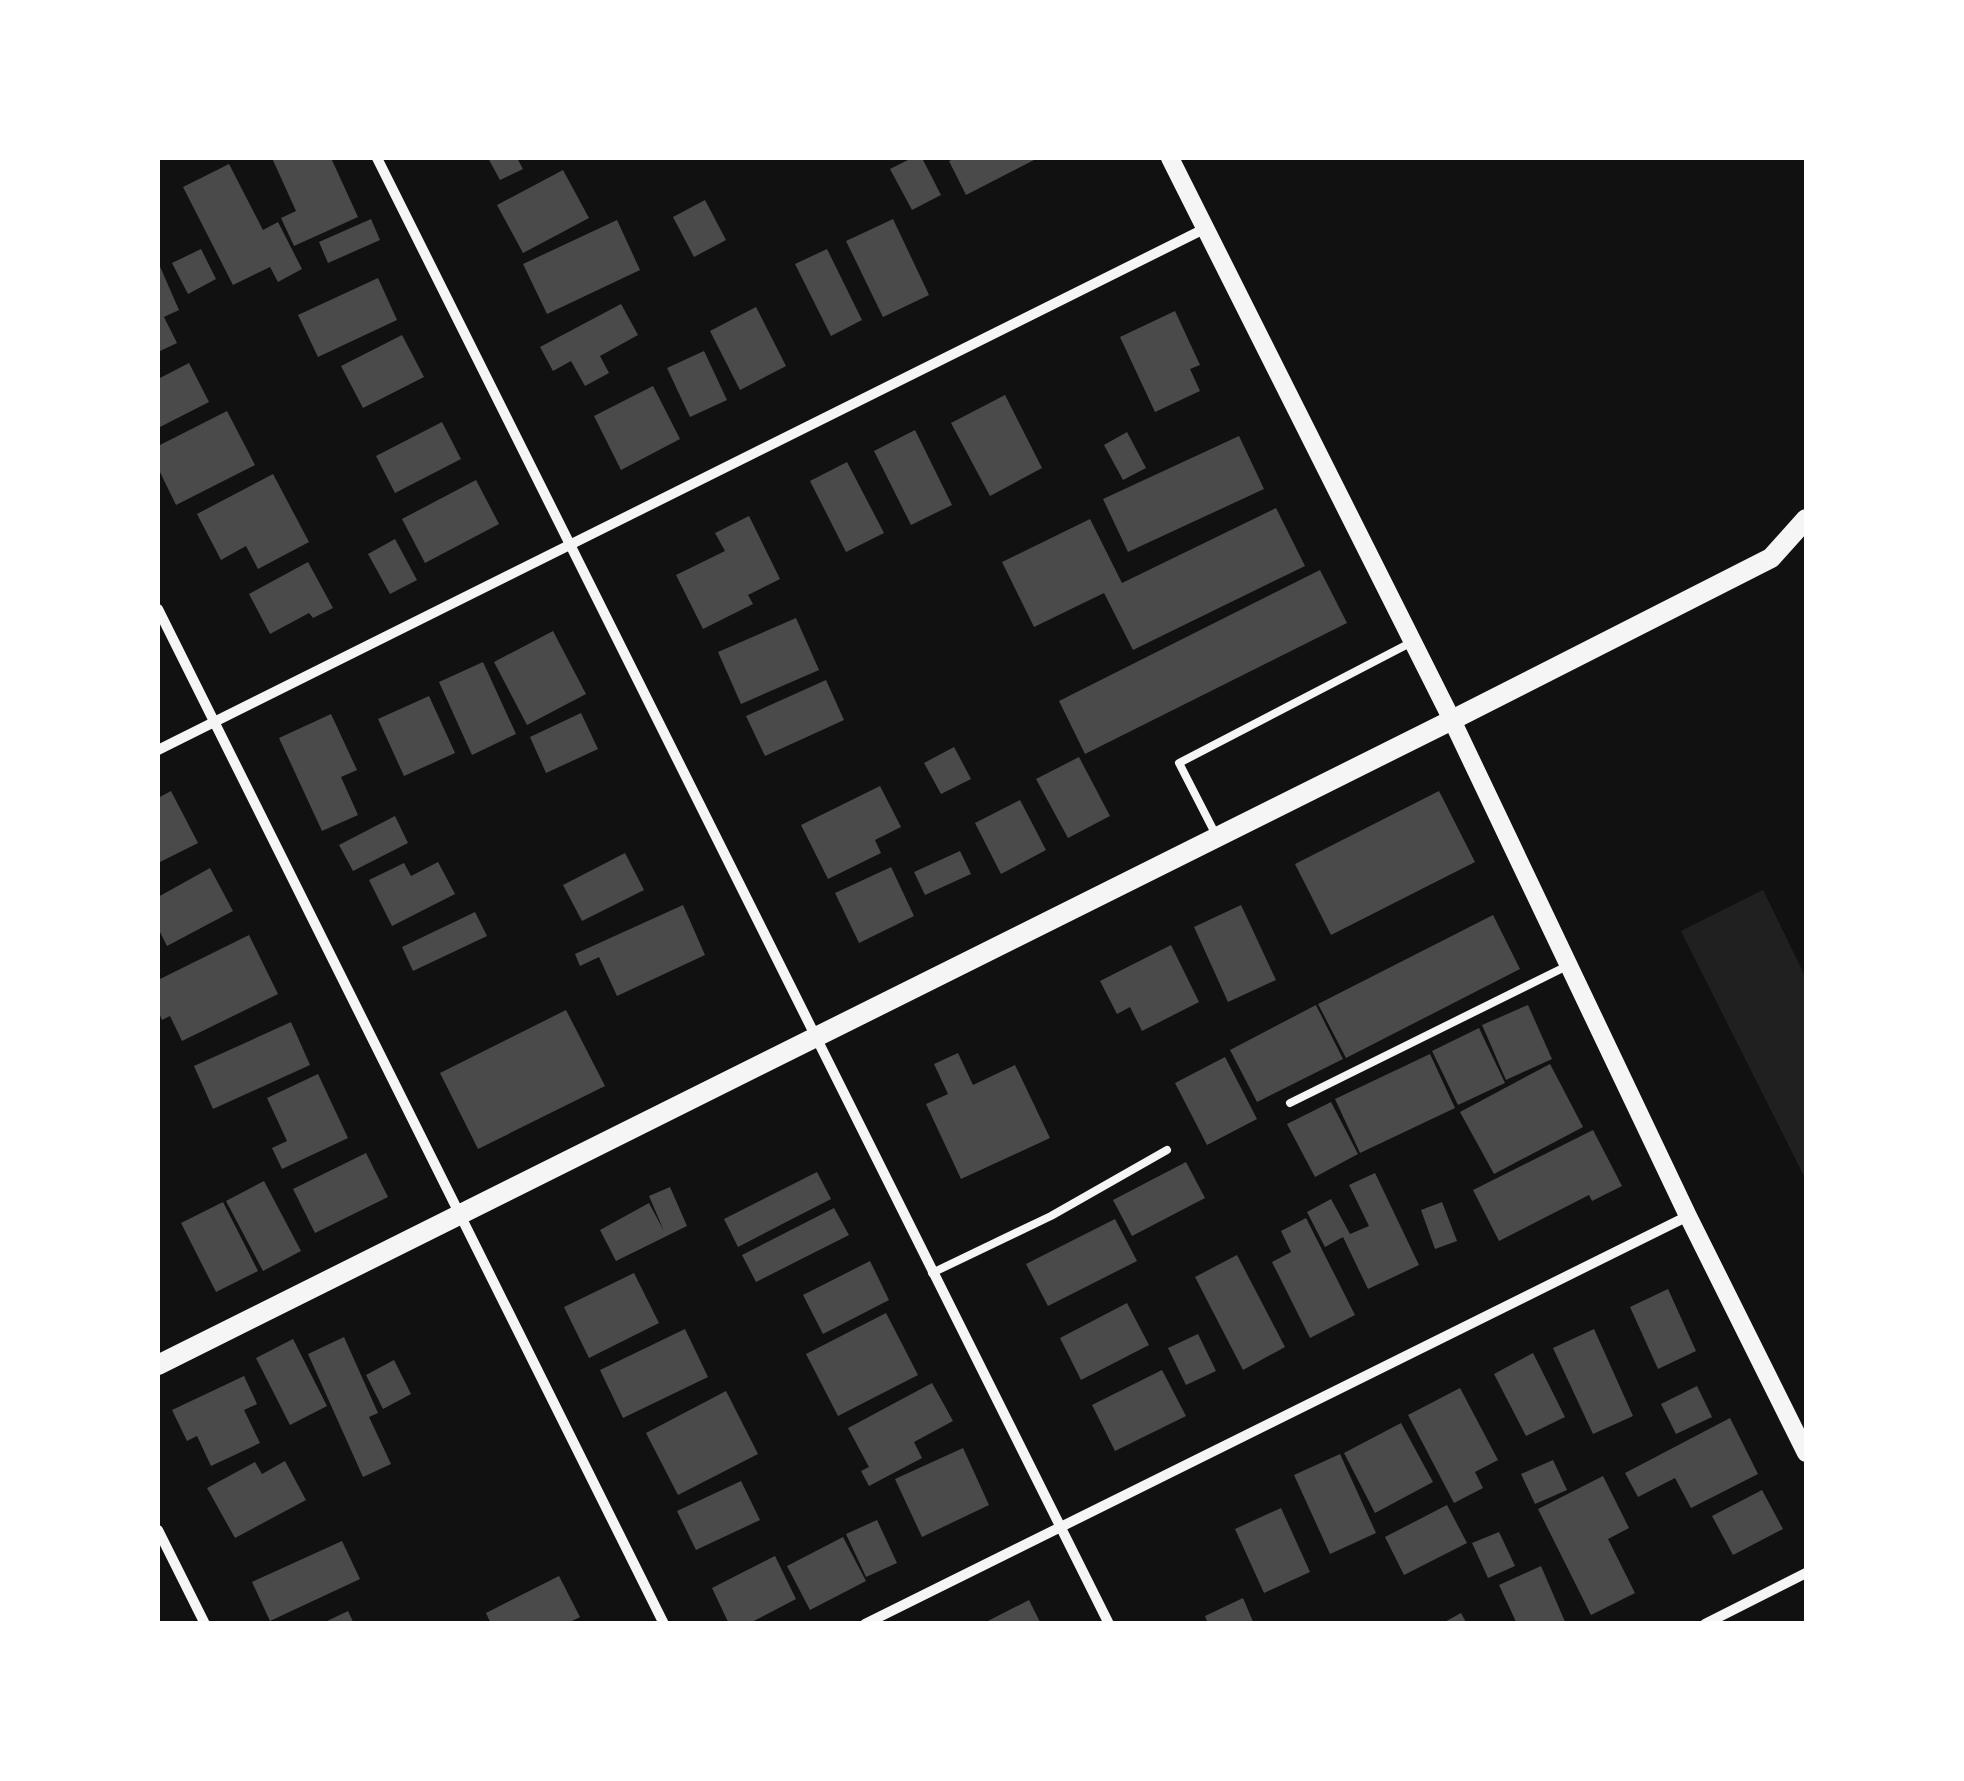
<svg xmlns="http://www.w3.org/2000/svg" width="1964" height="1781" font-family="Roboto,sans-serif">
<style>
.green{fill:#202020}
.building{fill:#4a4a4a}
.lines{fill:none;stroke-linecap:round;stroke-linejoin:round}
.service{stroke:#f5f5f5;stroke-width:8}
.minor{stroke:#f5f5f5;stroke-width:10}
.tertiary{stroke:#f5f5f5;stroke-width:18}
.secondary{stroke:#f5f5f5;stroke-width:20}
</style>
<rect width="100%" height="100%" fill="#111"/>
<path class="green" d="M 1763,890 L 1806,978 L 1806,1180 L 1681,931 Z"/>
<g class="building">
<path d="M 272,158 L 331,158 L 358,217 L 294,246 L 281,218 L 296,211 Z"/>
<path d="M 488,158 L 517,158 L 523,169 L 500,180 Z"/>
<path d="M 912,158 L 922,158 L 941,195 L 912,210 L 890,169 Z"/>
<path d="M 956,158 L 1038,158 L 966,195 L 949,161 Z"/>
<path d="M 229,164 L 263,230 L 278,222 L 302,269 L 278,282 L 270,267 L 233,285 L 183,187 Z"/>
<path d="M 563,170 L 589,218 L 523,253 L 497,205 Z"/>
<path d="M 705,200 L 726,240 L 694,257 L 673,217 Z"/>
<path d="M 371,219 L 380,240 L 328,263 L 319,242 Z"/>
<path d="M 893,219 L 929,295 L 883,317 L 846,241 Z"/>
<path d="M 617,220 L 640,270 L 547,314 L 523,264 Z"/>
<path d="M 201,249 L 216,279 L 188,294 L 172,263 Z"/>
<path d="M 827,249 L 862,320 L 831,336 L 795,264 Z"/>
<path d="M 158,262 L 179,310 L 164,317 L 177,343 L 158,352 Z"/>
<path d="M 378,278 L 397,320 L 318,357 L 298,315 Z"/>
<path d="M 621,304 L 638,335 L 600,356 L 609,373 L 585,386 L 571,361 L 553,371 L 540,347 Z"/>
<path d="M 756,307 L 786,366 L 740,390 L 710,331 Z"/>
<path d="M 1175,311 L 1200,365 L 1190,369 L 1200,391 L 1155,412 L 1120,337 Z"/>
<path d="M 402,335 L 424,377 L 363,408 L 341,366 Z"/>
<path d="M 704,351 L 727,400 L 690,417 L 667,368 Z"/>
<path d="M 189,363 L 209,402 L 158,428 L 158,379 Z"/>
<path d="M 653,386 L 680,439 L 621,470 L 594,416 Z"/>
<path d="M 1005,395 L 1042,468 L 990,496 L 951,423 Z"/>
<path d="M 227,411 L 255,465 L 176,505 L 158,468 L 158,446 Z"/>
<path d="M 442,422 L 461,459 L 395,493 L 376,456 Z"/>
<path d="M 915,430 L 952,505 L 911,525 L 874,451 Z"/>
<path d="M 1127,432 L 1146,468 L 1123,480 L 1104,445 Z"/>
<path d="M 1239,436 L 1264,489 L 1128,552 L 1103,499 Z"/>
<path d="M 847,462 L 884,533 L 846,552 L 810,481 Z"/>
<path d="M 273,474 L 309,542 L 258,569 L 246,546 L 221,560 L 197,514 Z"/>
<path d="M 476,480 L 499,524 L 425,563 L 402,519 Z"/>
<path d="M 1276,508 L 1305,566 L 1133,650 L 1104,593 L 1034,627 L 1002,562 L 1090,519 L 1122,583 Z"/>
<path d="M 749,516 L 780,579 L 748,595 L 753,604 L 703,629 L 676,575 L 725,551 L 715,533 Z"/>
<path d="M 395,539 L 417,580 L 390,594 L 368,554 Z"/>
<path d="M 308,562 L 333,608 L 313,618 L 309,613 L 270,634 L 249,594 Z"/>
<path d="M 1320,570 L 1347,623 L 1085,754 L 1059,701 Z"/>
<path d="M 796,618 L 819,670 L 741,704 L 718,652 Z"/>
<path d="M 553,631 L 586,694 L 527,725 L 494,662 Z"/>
<path d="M 483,662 L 516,734 L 472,755 L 439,682 Z"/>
<path d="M 826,680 L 844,720 L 765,756 L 746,716 Z"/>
<path d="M 429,696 L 455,753 L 404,776 L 378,719 Z"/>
<path d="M 581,713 L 598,749 L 546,773 L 530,737 Z"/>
<path d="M 331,714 L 357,770 L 341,777 L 358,815 L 322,831 L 279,738 Z"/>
<path d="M 954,747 L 971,779 L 941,794 L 924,763 Z"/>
<path d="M 1079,757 L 1110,816 L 1068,838 L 1036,779 Z"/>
<path d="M 880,786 L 901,827 L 875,840 L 881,853 L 828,879 L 801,825 Z"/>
<path d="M 171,791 L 198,843 L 158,863 L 158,798 Z"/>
<path d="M 1439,791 L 1475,862 L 1331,935 L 1295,864 Z"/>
<path d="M 1020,800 L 1046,850 L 1001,874 L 975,823 Z"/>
<path d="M 395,816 L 408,843 L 353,871 L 339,845 Z"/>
<path d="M 960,851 L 971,874 L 925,895 L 914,872 Z"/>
<path d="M 625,853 L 644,890 L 582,921 L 563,885 Z"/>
<path d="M 438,862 L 455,894 L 392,926 L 369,880 L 404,863 L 411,876 Z"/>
<path d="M 891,867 L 914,916 L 859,943 L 835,893 Z"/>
<path d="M 210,868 L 233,911 L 167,946 L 158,928 L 158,897 Z"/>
<path d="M 683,905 L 705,955 L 617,996 L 599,957 L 580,966 L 575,954 Z"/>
<path d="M 1241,905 L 1276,980 L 1228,1002 L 1194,927 Z"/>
<path d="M 475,912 L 487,936 L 413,971 L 402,947 Z"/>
<path d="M 1493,915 L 1520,969 L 1346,1058 L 1318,1004 Z"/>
<path d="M 249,935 L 278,994 L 182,1041 L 170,1016 L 162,1020 L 158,1011 L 158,980 Z"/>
<path d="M 1171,945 L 1199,1002 L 1142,1031 L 1130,1007 L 1117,1014 L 1100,981 Z"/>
<path d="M 1316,1005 L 1343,1059 L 1257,1102 L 1230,1050 Z"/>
<path d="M 1528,1005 L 1552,1059 L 1506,1080 L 1482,1025 Z"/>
<path d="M 566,1010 L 605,1086 L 478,1149 L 440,1073 Z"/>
<path d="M 291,1022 L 310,1065 L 213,1109 L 194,1066 Z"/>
<path d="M 1479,1028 L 1505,1083 L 1458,1105 L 1432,1051 Z"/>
<path d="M 958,1053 L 973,1085 L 1015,1065 L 1050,1138 L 961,1179 L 926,1104 L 948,1094 L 934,1064 Z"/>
<path d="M 1430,1054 L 1455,1108 L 1360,1153 L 1335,1099 Z"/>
<path d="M 1225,1057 L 1257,1119 L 1207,1145 L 1175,1083 Z"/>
<path d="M 1550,1064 L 1583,1127 L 1494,1174 L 1460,1112 Z"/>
<path d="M 318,1074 L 348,1138 L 282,1169 L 272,1148 L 287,1141 L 267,1098 Z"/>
<path d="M 1331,1102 L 1358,1154 L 1315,1177 L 1287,1124 Z"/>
<path d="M 1593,1130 L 1622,1186 L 1592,1201 L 1589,1195 L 1499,1241 L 1473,1190 Z"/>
<path d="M 366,1153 L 388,1197 L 315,1233 L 293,1189 Z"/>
<path d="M 1186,1162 L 1205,1198 L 1132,1236 L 1113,1200 Z"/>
<path d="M 817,1172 L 831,1199 L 738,1247 L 724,1219 Z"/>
<path d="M 1375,1173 L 1419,1265 L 1368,1289 L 1343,1237 L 1325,1247 L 1307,1212 L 1331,1199 L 1350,1234 L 1369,1226 L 1349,1185 Z"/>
<path d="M 264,1181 L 301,1251 L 263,1271 L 226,1201 Z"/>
<path d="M 670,1187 L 687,1226 L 616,1261 L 600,1230 L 649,1203 L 664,1231 L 649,1196 Z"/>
<path d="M 223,1202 L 258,1271 L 216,1292 L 181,1223 Z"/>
<path d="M 1442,1202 L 1457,1241 L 1435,1249 L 1421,1210 Z"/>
<path d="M 834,1208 L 849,1235 L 756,1282 L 742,1255 Z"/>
<path d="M 1306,1218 L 1355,1315 L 1310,1338 L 1272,1262 L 1291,1252 L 1281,1231 Z"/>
<path d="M 1115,1219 L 1137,1261 L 1048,1306 L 1026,1264 Z"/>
<path d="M 1237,1255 L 1285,1347 L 1243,1370 L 1195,1277 Z"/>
<path d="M 870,1261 L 889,1300 L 823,1334 L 803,1295 Z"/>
<path d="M 634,1273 L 659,1323 L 589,1358 L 564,1307 Z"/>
<path d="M 1668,1289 L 1696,1351 L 1658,1369 L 1630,1307 Z"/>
<path d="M 1127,1303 L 1149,1345 L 1081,1380 L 1060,1338 Z"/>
<path d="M 886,1313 L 918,1375 L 838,1416 L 806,1354 Z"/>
<path d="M 685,1329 L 708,1377 L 623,1418 L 600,1370 Z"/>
<path d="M 1594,1329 L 1633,1416 L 1593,1434 L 1553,1348 Z"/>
<path d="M 1198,1334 L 1216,1371 L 1186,1385 L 1168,1348 Z"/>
<path d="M 344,1337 L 378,1413 L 369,1417 L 391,1464 L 363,1477 L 308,1354 Z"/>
<path d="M 293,1339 L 327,1406 L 290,1425 L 256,1358 Z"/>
<path d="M 1533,1353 L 1565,1417 L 1526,1436 L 1494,1374 Z"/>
<path d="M 394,1360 L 411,1394 L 383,1409 L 366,1375 Z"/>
<path d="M 1162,1370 L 1186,1416 L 1115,1451 L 1092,1405 Z"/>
<path d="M 244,1376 L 257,1404 L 244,1410 L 260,1443 L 211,1466 L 197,1436 L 187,1441 L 172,1410 Z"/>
<path d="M 932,1383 L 953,1421 L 914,1442 L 922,1458 L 869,1486 L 861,1471 L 869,1467 L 848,1428 Z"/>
<path d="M 1697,1386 L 1712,1417 L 1676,1434 L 1661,1404 Z"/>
<path d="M 1460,1388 L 1498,1460 L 1475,1472 L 1483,1488 L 1454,1503 L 1408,1415 Z"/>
<path d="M 726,1391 L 758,1454 L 678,1495 L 646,1433 Z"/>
<path d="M 1730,1418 L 1758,1474 L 1691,1508 L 1675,1478 L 1638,1497 L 1625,1473 Z"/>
<path d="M 1401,1423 L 1433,1482 L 1375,1513 L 1344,1453 Z"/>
<path d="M 963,1448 L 989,1505 L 922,1537 L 895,1479 Z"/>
<path d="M 1340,1454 L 1376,1533 L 1330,1554 L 1294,1475 Z"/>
<path d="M 1553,1460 L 1567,1490 L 1535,1504 L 1521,1474 Z"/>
<path d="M 285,1461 L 306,1500 L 235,1538 L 207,1488 L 255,1462 L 262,1474 Z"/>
<path d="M 1603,1476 L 1629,1528 L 1608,1539 L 1635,1593 L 1591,1615 L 1538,1509 Z"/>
<path d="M 741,1481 L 760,1520 L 696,1550 L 677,1511 Z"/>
<path d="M 1762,1490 L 1783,1529 L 1733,1555 L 1712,1516 Z"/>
<path d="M 1447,1505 L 1467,1543 L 1404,1575 L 1385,1537 Z"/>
<path d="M 1281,1508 L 1310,1572 L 1264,1593 L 1235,1529 Z"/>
<path d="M 877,1520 L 897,1563 L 866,1577 L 846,1534 Z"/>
<path d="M 1499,1532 L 1515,1566 L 1488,1578 L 1472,1543 Z"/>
<path d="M 843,1537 L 866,1581 L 810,1610 L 787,1566 Z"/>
<path d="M 342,1541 L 360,1579 L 270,1621 L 252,1582 Z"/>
<path d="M 775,1556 L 796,1599 L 748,1624 L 729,1624 L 712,1588 Z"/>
<path d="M 1541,1566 L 1566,1624 L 1517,1624 L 1499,1585 Z"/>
<path d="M 559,1576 L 580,1617 L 566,1624 L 491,1624 L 486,1613 Z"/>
<path d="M 1243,1598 L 1254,1624 L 1208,1624 L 1205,1616 Z"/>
<path d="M 1029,1600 L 1041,1624 L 982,1624 Z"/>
<path d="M 348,1611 L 354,1624 L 321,1624 Z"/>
<path d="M 1461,1613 L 1467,1624 L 1441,1624 Z"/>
</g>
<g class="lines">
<g class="service">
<path d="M 1217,837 L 1179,763 L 1412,642"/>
<path d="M 1290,1103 L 1569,965"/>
<path d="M 932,1273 L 1051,1216 L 1167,1150"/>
</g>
<g class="minor">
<path d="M 377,158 L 1109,1624"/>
<path d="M 158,609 L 664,1624"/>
<path d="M 158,750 L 1206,228"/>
<path d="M 158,1530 L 205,1624"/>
<path d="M 865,1624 L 1688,1216"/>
<path d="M 1705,1624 L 1806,1573"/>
</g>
<path class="tertiary" d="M 1170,158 L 1452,720 L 1688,1216 L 1806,1453"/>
<path class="secondary" d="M 158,1365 L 1452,720 L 1771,558 L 1806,519"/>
</g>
<rect width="1964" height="1781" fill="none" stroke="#ffffff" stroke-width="320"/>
</svg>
